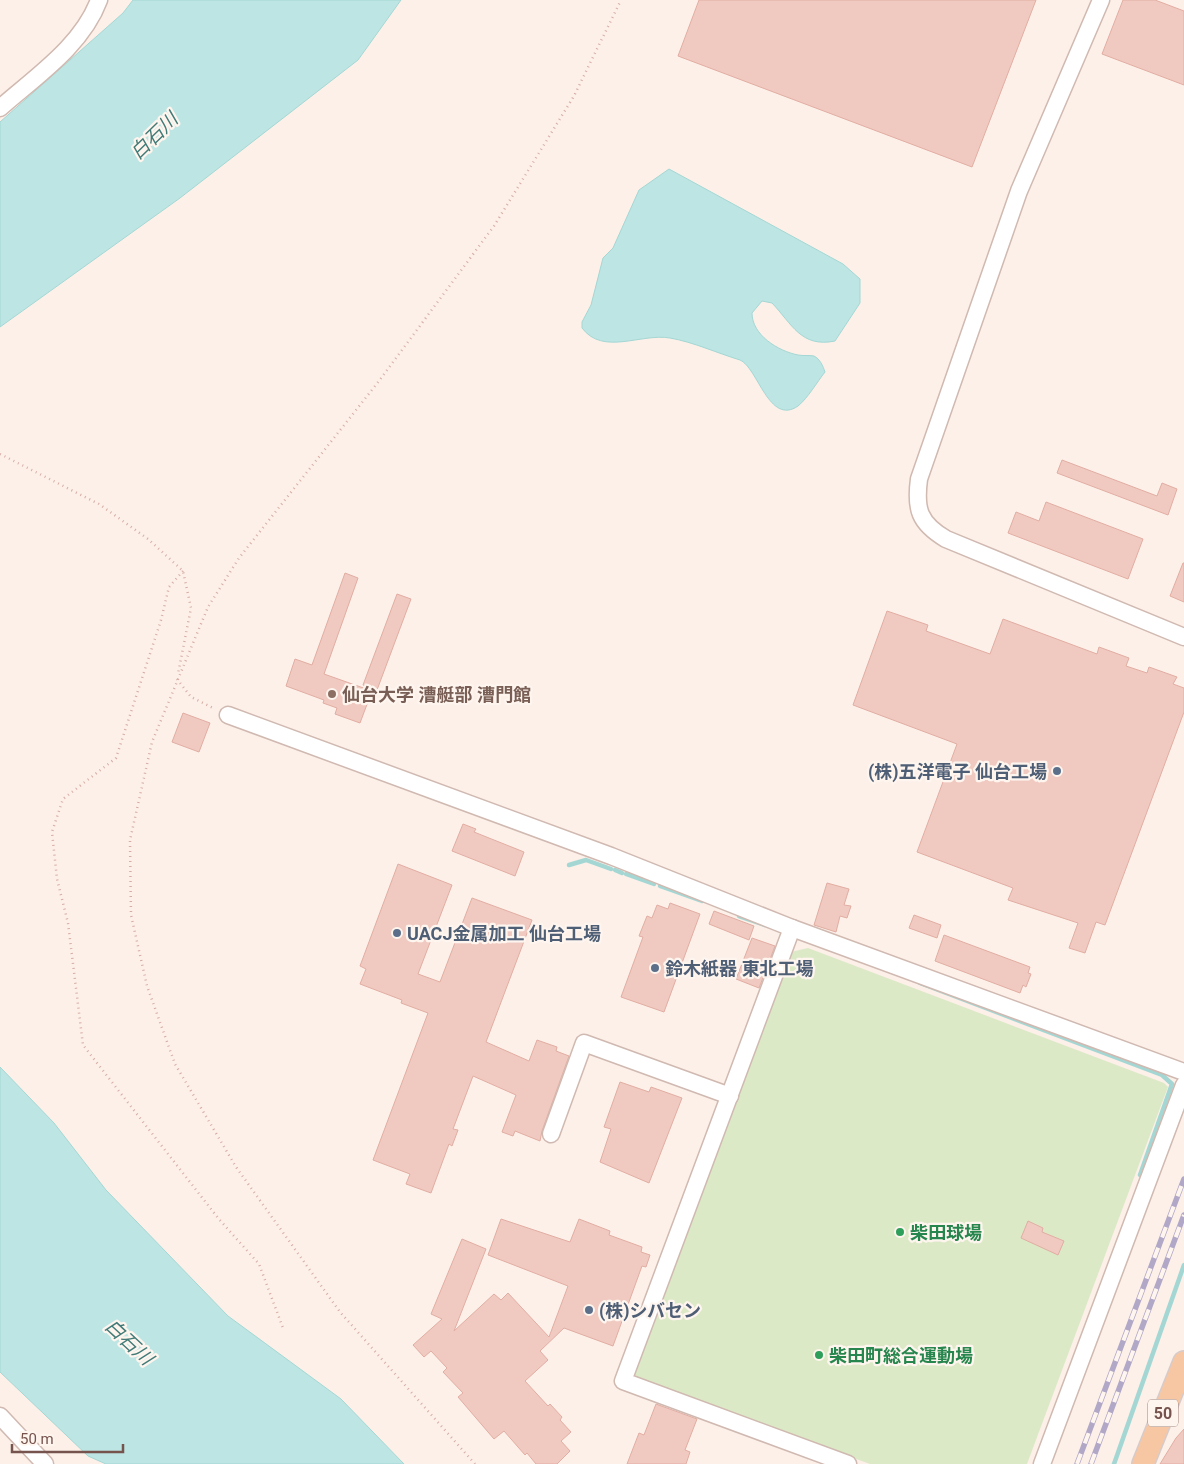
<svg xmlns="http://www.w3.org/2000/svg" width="1184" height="1464" font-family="Roboto,'Noto Sans JP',sans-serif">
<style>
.green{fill:#dce9c7}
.water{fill:#bde5e3;stroke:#a4d7d4}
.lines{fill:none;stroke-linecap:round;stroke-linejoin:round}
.stream{stroke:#a4d7d4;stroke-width:4.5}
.building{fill:#f0cac1;stroke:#e2ada2}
.minor-casing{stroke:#d0b9b1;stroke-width:19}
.major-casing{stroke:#d6cbca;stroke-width:24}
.path{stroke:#d6ada4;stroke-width:2.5;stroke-dasharray:1 4;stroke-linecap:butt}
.minor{stroke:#fff;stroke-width:16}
.major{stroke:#f7c7a4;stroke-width:21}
.rail-casing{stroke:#b1a7c6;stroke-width:5.5}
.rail{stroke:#fef5ef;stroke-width:4;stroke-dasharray:11;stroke-linecap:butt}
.education-dot{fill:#8d6e63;stroke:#fef5ef;stroke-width:2}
.service-dot{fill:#5c6f8a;stroke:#fef5ef;stroke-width:2}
.leisure-dot{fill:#2e9e5b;stroke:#fef5ef;stroke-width:2}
.labels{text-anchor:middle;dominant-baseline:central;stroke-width:4.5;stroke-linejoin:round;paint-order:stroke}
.shield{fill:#fef5ef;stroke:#9f847e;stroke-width:1}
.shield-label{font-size:16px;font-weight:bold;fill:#76534d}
.education-label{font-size:18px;font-weight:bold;fill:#785e54;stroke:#fef5ef;text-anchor:start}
.service-label{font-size:18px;font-weight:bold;fill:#4e5e75;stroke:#fef5ef;text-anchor:start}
.leisure-label{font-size:18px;font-weight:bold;fill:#27864d;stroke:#fef5ef;text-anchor:start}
.water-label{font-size:19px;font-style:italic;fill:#417a77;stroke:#fef5ef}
</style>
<rect width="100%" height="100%" fill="#fcf0e9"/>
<path class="green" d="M 808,948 L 1164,1083 L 1168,1087 L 1027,1464 L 870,1464 L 630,1377 L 791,952 Z"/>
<g class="water">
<path d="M 133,0 L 401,0 L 358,60 L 180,198 L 0,327 L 0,122 L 123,13 Z"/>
<path d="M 669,169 L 843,264 L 860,279 L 860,303 L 835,341 C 801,348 792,324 772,303 L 762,301 L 752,313 C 752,335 778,351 798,355 C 803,356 809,355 814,356 C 820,359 823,366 825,372 C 817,382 808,398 798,406 C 769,426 758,368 740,360 C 717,353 693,342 670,338 C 641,333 603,356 582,328 L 582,322 L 591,305 L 603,258 L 613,248 L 639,190 Z"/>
<path d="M 0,1067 L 54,1123 L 106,1190 L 228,1316 L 341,1399 L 404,1464 L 106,1464 L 88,1456 L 0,1372 Z"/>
</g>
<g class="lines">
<g class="stream">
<path d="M 569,865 L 586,860 L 611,869"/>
<path d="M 615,870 L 622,873"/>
<path d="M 626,874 L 654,884"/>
<path d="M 660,886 L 702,901"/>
<path d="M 739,916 L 765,925"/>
<path d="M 920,983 L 1162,1075 L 1172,1084 L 1140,1175"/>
<path d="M 1114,1464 L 1184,1265"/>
</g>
</g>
<g class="building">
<path d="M 699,0 L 1036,0 L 972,167 L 678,56 Z"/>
<path d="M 1123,0 L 1155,0 L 1184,11 L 1184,85 L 1102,54 Z"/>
<path d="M 1062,460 L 1157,496 L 1162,483 L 1177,489 L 1168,515 L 1057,473 Z"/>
<path d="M 1046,502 L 1143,539 L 1128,579 L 1008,533 L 1016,512 L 1039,521 Z"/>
<path d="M 1183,563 L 1184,563 L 1184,602 L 1170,596 Z"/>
<path d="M 345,573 L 358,578 L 324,674 L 372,691 L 360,723 L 335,714 L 337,708 L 323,703 L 324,700 L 286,686 L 295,659 L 312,665 Z"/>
<path d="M 397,594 L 411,599 L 377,690 L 363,685 Z"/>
<path d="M 887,611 L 928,625 L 926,631 L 990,654 L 1003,619 L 1097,654 L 1099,647 L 1129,658 L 1126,666 L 1147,673 L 1149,667 L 1177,677 L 1173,684 L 1184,688 L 1184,712 L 1105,925 L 1096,922 L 1085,953 L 1069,948 L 1078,923 L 1008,900 L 1013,888 L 917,852 L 957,744 L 853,705 Z"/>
<path d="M 183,713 L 210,723 L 199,752 L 172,742 Z"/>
<path d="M 463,824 L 476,829 L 474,832 L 524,852 L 515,876 L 452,851 Z"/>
<path d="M 398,864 L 452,885 L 418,974 L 440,982 L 472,898 L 532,920 L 486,1042 L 529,1061 L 537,1040 L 557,1047 L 556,1051 L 569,1056 L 542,1131 L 540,1141 L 515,1131 L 513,1136 L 502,1132 L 516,1095 L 473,1076 L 453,1129 L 458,1130 L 452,1146 L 449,1144 L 431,1193 L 406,1184 L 410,1174 L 373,1160 L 428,1013 L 401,1003 L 402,1000 L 360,984 L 366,969 L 360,966 Z"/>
<path d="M 827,883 L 849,889 L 844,905 L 851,906 L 847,918 L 840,916 L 836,932 L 814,925 Z"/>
<path d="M 670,903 L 700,914 L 664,1012 L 621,997 L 643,937 L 639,936 L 647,916 L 652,918 L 657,905 L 668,909 Z"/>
<path d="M 714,911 L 754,926 L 749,940 L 709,924 Z"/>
<path d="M 914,915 L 941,925 L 937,938 L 909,928 Z"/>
<path d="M 944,935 L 1030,967 L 1028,973 L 1031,974 L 1026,987 L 1023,985 L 1020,993 L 935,961 Z"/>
<path d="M 752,938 L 775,946 L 759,988 L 736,979 Z"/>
<path d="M 620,1082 L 649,1092 L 651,1087 L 682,1098 L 649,1183 L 600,1162 L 611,1129 L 604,1127 Z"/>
<path d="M 501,1219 L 570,1242 L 579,1219 L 610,1231 L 609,1235 L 642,1247 L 641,1252 L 650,1255 L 646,1267 L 642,1266 L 613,1346 L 564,1328 L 540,1351 L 548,1360 L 525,1381 L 548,1406 L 550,1404 L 562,1417 L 560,1420 L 571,1432 L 561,1441 L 570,1451 L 557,1464 L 536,1464 L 527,1453 L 525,1455 L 504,1431 L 494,1439 L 458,1397 L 463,1393 L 443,1372 L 447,1368 L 431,1351 L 424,1357 L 413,1345 L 442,1319 L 431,1314 L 462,1239 L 486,1249 L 454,1331 L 494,1294 L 501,1300 L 508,1293 L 549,1337 L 568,1286 L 488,1255 Z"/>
<path d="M 1028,1221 L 1043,1228 L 1042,1232 L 1064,1241 L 1058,1255 L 1021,1238 Z"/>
<path d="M 656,1404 L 697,1419 L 685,1450 L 690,1452 L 686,1464 L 627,1464 L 639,1433 L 644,1435 Z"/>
<path d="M 1184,1429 L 1184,1464 L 1160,1464 L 1176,1438 Z"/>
</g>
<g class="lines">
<g class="minor-casing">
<g id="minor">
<path d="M 1101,0 L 1019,191 L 919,479 C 915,509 919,523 946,539 L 1184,637"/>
<path d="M 0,108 C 35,77 82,46 99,0"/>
<path d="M 228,715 L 611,856 L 792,928 L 1184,1072"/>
<path d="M 792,928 L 623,1381 L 848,1464"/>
<path d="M 551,1134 L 584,1043 L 730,1096"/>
<path d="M 0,1416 L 45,1464"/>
<path d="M 1042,1464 L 1184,1085"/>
</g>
</g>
<g class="major-casing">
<path id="major" d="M 1143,1464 L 1184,1362"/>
</g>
<g class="path">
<path d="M 0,454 L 99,504 L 148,539 L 183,571 L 191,608 L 178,674"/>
<path d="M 183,571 L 169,587 L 161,620 L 116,758 L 63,799 L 52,832 L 57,879 L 68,923 L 83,1045 L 218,1218 L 259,1264 L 283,1328"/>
<path d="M 177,679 L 191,697 L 215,709"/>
<path d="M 475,1464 L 340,1312 L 236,1167 L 175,1064 L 147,986 L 131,915 L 130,840 L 152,742 L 208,607 L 239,558 L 379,381 L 494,226 L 574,96 L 621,0"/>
</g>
<use href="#minor" class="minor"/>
<use href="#major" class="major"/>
<g class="rail-casing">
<g id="rail">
<path d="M 1077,1464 L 1184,1179"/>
<path d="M 1091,1464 L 1184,1215"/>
</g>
</g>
<use href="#rail" class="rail"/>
</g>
<circle class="education-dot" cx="332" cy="694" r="5"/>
<g class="service-dot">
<circle cx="1057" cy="771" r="5"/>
<circle cx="397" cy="933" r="5"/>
<circle cx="655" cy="968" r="5"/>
<circle cx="589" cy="1310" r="5"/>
</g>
<g class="leisure-dot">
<circle cx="900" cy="1232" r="5"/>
<circle cx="819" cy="1355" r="5"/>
</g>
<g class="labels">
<rect class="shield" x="1148" y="1399.5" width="30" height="27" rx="4"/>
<g class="shield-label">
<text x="1163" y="1413">50</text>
</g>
<g class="education-label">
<text x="342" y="694">仙台大学 漕艇部 漕門館</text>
</g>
<g class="service-label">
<text x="1047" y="771" text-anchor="end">(株)五洋電子 仙台工場</text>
<text x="407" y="933">UACJ金属加工 仙台工場</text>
<text x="665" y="968">鈴木紙器 東北工場</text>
<text x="599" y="1310">(株)シバセン</text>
</g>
<g class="leisure-label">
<text x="910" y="1232">柴田球場</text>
<text x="829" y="1355">柴田町総合運動場</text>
</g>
<g class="water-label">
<text transform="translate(154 136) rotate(-44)">白石川</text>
<text transform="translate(129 1342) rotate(43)">白石川</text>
</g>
</g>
<path d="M12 1444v8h111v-8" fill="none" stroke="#76534d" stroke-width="2.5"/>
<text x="20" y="1444" font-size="15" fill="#76534d" stroke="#fef5ef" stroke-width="4" paint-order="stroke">50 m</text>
</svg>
